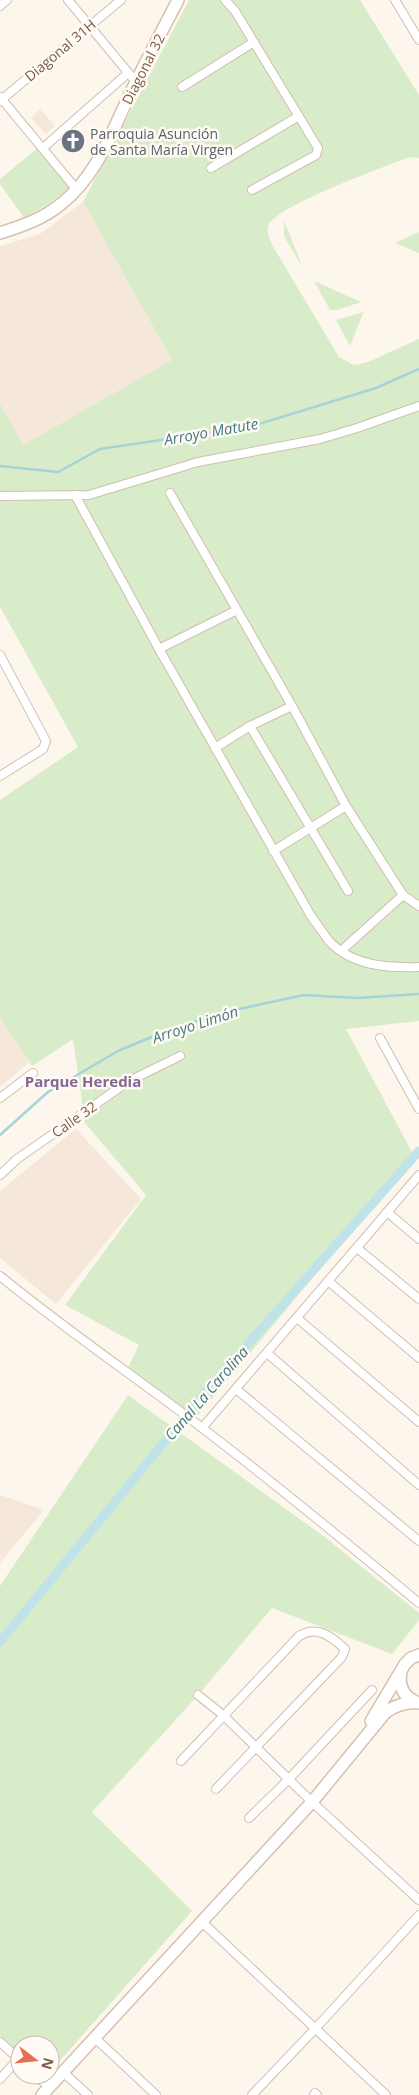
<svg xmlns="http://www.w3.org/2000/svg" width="419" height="2095" font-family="'Open Sans',sans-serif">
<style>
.residential{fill:#f5e8da}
.green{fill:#d8ecc9}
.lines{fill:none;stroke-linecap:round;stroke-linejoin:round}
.stream{stroke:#a5d3da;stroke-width:2.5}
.canal{stroke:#bfe3e8;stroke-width:9}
.street-casing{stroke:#d1beb0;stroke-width:10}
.secondary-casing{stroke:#d6c0b0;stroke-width:14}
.street{stroke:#fff;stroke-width:8}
.secondary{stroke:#fff;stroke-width:11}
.labels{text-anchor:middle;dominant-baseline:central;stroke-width:5;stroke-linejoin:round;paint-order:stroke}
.street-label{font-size:14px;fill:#7a5c4d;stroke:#fffaf3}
.worship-label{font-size:14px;fill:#5b616d;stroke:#fffaf3;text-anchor:start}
.water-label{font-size:15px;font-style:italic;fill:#437c86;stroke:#fffaf3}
.neighbourhood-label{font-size:15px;font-weight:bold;fill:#846695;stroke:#fffaf3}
</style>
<rect width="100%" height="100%" fill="#fdf6ec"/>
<g class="residential">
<path d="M 40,109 L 55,126 L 46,134 L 31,118 Z"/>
<path d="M 83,202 L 172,360 L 23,445 L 0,405 L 0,246 L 40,234 Z"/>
<path d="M 0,1017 L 29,1062 L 0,1087 Z"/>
<path d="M 76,1129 L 141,1199 L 56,1304 L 0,1258 L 0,1191 Z"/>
<path d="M 0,1495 L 44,1510 L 0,1563 Z"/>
</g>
<g class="green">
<path d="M 189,0 L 360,0 L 419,95 L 419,158 L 410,157 L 396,162 C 372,172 276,206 268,226 C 266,234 271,242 274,248 L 339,357 L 354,365 L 368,362 L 419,339 L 419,1021 L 346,1029 L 414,1156 L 196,1418 L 128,1368 L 139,1345 L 65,1305 L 146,1195 L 85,1123 L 73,1039 L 32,1066 L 0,1017 L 0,800 L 78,747 L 0,607 L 0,404 L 23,445 L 172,360 L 83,202 Z"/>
<path d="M 39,147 L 71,187 L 50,203 L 24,218 L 0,184 L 0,179 Z"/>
<path d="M 284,221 L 303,268 L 284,236 Z"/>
<path d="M 419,232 L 419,253 L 395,243 Z"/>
<path d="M 314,281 L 361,302 L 337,310 L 330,310 Z"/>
<path d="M 364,312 L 363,313 L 350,346 L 336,320 Z"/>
<path d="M 128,1395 L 326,1538 L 419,1613 L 419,1620 L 392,1654 L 272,1608 L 198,1695 L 92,1812 L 192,1911 L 50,2072 L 50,2045 L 20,2045 L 20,2054 L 0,2036 L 0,1586 Z"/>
</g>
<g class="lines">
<g class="stream">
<path d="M 0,466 L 58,472 L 100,449 L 249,427 L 376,388 L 419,369"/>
<path d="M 0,1135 L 48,1092 L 118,1051 L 171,1029 L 230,1011 L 304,995 L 357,998 L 419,994"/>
</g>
<path class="canal" d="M 0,1642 L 202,1396 L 419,1151"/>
<g class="street-casing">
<g id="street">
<path d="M 68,0 L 136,82"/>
<path d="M 225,0 L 235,11 L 318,148 L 316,155 L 252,190"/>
<path d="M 395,0 L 419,40"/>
<path d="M 0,6 L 7,0"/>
<path d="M 182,87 L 254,42"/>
<path d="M 0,97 L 77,190"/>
<path d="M 0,101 L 121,0"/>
<path d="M 43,148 L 128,73"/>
<path d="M 211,168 L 299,116"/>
<path d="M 170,493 L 292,706"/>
<path d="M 75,495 L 159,649 L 311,916 C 317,924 323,933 329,941 C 352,966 388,968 419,967"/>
<path d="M 0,496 L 89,495 L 198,462 L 320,439 L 357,428 L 419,406"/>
<path d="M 159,649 L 237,610"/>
<path d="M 0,655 L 46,741 L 43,749 L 0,776"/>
<path d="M 250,726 L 348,891"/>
<path d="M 215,748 L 250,726 L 292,706 L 346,806 L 403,895 L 419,906"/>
<path d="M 273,851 L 346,806"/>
<path d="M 341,951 L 403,895"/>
<path d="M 380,1038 L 419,1109"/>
<path d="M 0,1098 L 33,1073"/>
<path d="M 0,1175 L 17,1159 L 129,1081 L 180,1056"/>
<path d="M 387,1212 L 419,1239"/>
<path d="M 357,1248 L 419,1299"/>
<path d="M 0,1276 C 64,1328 132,1375 197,1424 C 273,1482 346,1542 419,1603"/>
<path d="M 328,1281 L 419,1358"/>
<path d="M 297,1318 L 419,1422"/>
<path d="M 267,1353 L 419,1485"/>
<path d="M 236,1389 L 419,1541"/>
<path d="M 202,1428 L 419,1175"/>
<path d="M 198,1695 L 223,1715 L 312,1802 L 419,1900"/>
<path d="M 181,1761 L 299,1636 C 317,1625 331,1636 345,1649 L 342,1657 L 216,1789"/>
<path d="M 249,1818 L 289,1779 L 372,1690"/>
<path d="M 202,1922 L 386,2095"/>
<path d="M 95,2038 L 156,2095"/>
<path d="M 0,2042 L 20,2060"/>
<path d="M 63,2072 L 88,2095"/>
<path d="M 36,2075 L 49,2087"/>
<path d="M 0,2079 L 18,2059"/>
<path d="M 252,2095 L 315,2029 L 419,1915"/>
<path d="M 314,2095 L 315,2093 L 317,2095"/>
</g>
</g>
<g class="secondary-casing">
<g id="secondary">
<path d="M 0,233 C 22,226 43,219 61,204 C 97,176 112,131 131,92 C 146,61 162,31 178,0"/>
<path d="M 401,1672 C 398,1686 403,1696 416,1702"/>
<path d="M 371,1721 L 405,1664 L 411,1658 L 419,1655"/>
<path d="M 42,2095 L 312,1802 L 385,1713 C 395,1705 406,1702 419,1703"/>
</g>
</g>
<use href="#street" class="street"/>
<use href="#secondary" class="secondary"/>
</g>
<defs>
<g id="church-disc" transform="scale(1.25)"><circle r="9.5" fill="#6b7280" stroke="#fffaf3"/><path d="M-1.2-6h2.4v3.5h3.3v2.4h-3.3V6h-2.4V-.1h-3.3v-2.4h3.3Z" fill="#fff"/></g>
</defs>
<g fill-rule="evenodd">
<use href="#church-disc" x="73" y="141"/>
</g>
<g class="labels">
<g class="street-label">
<text transform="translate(60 50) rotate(-40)">Diagonal 31H</text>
<text transform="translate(143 69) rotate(-63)">Diagonal 32</text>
<text transform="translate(74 1119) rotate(-35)">Calle 32</text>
</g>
<g class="worship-label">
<text x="90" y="133">Parroquia Asunción<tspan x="90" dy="16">de Santa María Virgen</tspan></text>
</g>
<g class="water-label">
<text transform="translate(211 431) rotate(-10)">Arroyo Matute</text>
<text transform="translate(195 1024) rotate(-18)">Arroyo Limón</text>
<text transform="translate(206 1393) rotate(-49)">Canal La Carolina</text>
</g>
<g class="neighbourhood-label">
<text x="83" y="1081">Parque Heredia</text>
</g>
</g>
<g transform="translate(35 2060) rotate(106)"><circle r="24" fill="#fffaf3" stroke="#cabbb1"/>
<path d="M0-4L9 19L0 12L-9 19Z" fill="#e76f51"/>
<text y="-8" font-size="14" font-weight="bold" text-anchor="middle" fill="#7a5c4d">N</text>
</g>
</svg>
